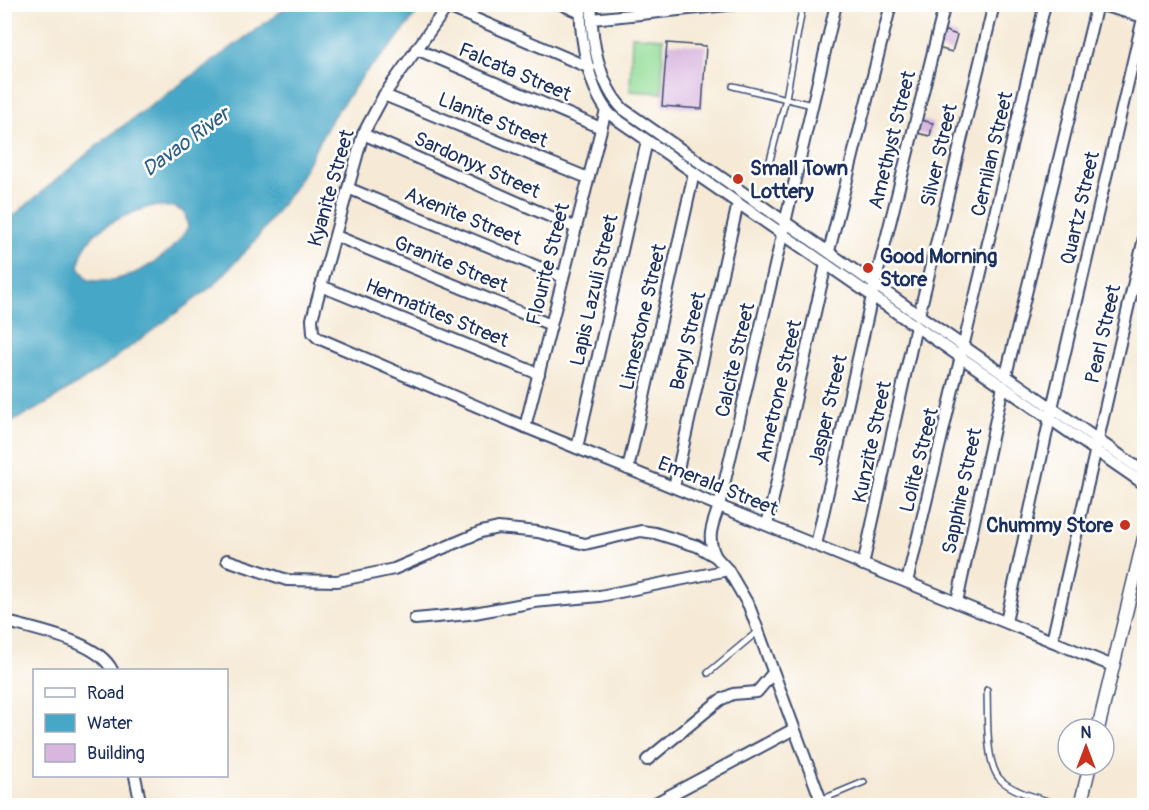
<svg xmlns="http://www.w3.org/2000/svg" width="1149" height="810" font-family="Pangolin,sans-serif">
<style>
.green{fill:#94dd98;stroke:#58867b;stroke-width:1.5}
.water{fill:#46a7c6;stroke:#306b92;stroke-width:1.5;fill-rule:evenodd}
.lines{fill:none;stroke-linecap:round;stroke-linejoin:round}
.stream{stroke:#46a7c6;stroke-width:4}
.building{fill:#d8b6de}
.service-casing{stroke:#3c4b70;stroke-width:8}
.minor-casing{stroke:#3c4b70;stroke-width:14}
.tertiary-casing{stroke:#3c4b70;stroke-width:15}
.service{stroke:#fff;stroke-width:5}
.minor{stroke:#fff;stroke-width:10}
.tertiary{stroke:#fff;stroke-width:12}
.poi-dot{fill:#c8321e;stroke:#fff;stroke-width:2}
.labels{text-anchor:middle;dominant-baseline:central;stroke-width:5;stroke-linejoin:round;paint-order:stroke}
.street-label{font-size:20px;fill:#1b2f5e;stroke:#fff}
.poi-label{font-size:20px;font-weight:bold;fill:#1b2f5e;stroke:#fff;text-anchor:start}
.water-label{font-size:21px;font-style:italic;fill:#2c5f88;stroke:#fff}
</style>
<rect width="100%" height="100%" fill="#fff"/>
<filter id="ink" filterUnits="userSpaceOnUse"><feTurbulence type="fractalNoise" baseFrequency=".0167" numOctaves="2"/><feDisplacementMap in="SourceGraphic" scale="12" xChannelSelector="R" yChannelSelector="G"/><feConvolveMatrix kernelMatrix="1 2 1 2 8 2 1 2 1" color-interpolation-filters="sRGB"/></filter>
<filter id="wash" filterUnits="userSpaceOnUse"><feTurbulence type="fractalNoise" baseFrequency=".008" numOctaves="4" result="noise"/><feDisplacementMap in="SourceGraphic" scale="24" xChannelSelector="R" yChannelSelector="G"/><feGaussianBlur stdDeviation="1.35" result="paint"/><feColorMatrix in="noise" values="0 0 0 0 0 0 0 0 0 0 0 0 0 0 0 0 0 1.4 0 .05"/><feComposite in="paint" operator="in"/></filter>
<g filter="url(#wash)">
<rect width="100%" height="100%" fill="#f6ead6"/>
<path class="green" d="M 632,36 L 663,38 L 662,93 L 630,91 Z"/>
<path class="water" d="M 290,5 L 423,5 L 392,45 L 365,73 L 333,117 L 294,188 L 254,242 L 214,285 L 103,367 L 46,404 L 5,425 L 5,223 L 105,139 ZM 152,206 L 175,207 L 185,213 L 188,227 C 170,259 124,287 88,280 L 79,267 C 82,230 121,216 152,206 Z"/>
<g class="lines">
<g class="stream">
<path d="M 601,83 L 609,103 L 619,114 L 778,224"/>
<path d="M 789,232 L 868,287"/>
<path d="M 877,293 L 958,349"/>
</g>
</g>
<g id="blocks">
<g class="building">
<path d="M 943,30 L 957,35 L 952,52 L 938,48 Z"/>
<path d="M 667,43 L 706,46 L 702,109 L 662,106 Z"/>
<path d="M 921,120 L 933,123 L 930,136 L 917,133 Z"/>
</g>
</g>
</g>
<g filter="url(#ink)">
<use href="#blocks" fill-opacity="0" stroke="#3c4b70" stroke-width="1.5"/>
<g class="lines">
<g class="service-casing">
<g id="service">
<path d="M 733,86 L 812,105"/>
<path d="M 768,168 L 786,98 L 803,4"/>
<path d="M 708,673 L 757,632"/>
<path d="M 987,690 C 988,712 985,761 999,778 C 1012,793 1044,799 1063,806"/>
<path d="M 821,800 L 864,782"/>
</g>
</g>
<g class="minor-casing">
<g id="minor">
<path d="M 449,4 L 384,95 L 363,134 L 312,319 L 313,333 L 318,338 L 525,427 L 1113,666"/>
<path d="M 561,4 L 581,13"/>
<path d="M 581,4 C 579,35 589,94 612,116 L 1144,484"/>
<path d="M 592,4 C 590,37 599,85 623,109 L 1144,472"/>
<path d="M 1097,4 L 1144,17"/>
<path d="M 448,7 L 590,68"/>
<path d="M 592,19 L 737,4"/>
<path d="M 416,49 L 601,128"/>
<path d="M 384,95 L 588,178"/>
<path d="M 363,134 L 576,228"/>
<path d="M 350,189 L 563,277"/>
<path d="M 336,236 L 551,325"/>
<path d="M 829,251 L 891,4"/>
<path d="M 321,286 L 539,374"/>
<path d="M 919,315 L 994,4"/>
<path d="M 1006,375 L 1097,4"/>
<path d="M 525,427 L 606,110"/>
<path d="M 577,448 L 647,141"/>
<path d="M 628,469 L 694,173"/>
<path d="M 674,487 L 738,203"/>
<path d="M 767,525 L 826,264"/>
<path d="M 816,545 L 875,283 L 945,4"/>
<path d="M 716,557 C 706,538 712,526 719,506 L 836,4"/>
<path d="M 227,560 L 287,580 L 337,581 L 394,569 L 481,532 L 498,528 L 538,532 L 585,544 L 641,531 L 655,533 L 697,546 L 716,557 L 728,570 L 749,606 L 823,806"/>
<path d="M 863,565 L 916,326"/>
<path d="M 907,582 L 1045,4"/>
<path d="M 957,602 L 1003,386"/>
<path d="M 415,619 L 469,614 L 534,602 L 600,596 L 728,570"/>
<path d="M 4,621 C 35,630 98,641 112,670"/>
<path d="M 1006,622 L 1052,408 L 1144,14"/>
<path d="M 1052,641 L 1144,238"/>
<path d="M 647,760 L 720,700 L 733,694 L 757,692 L 773,673"/>
<path d="M 135,776 L 141,806"/>
<path d="M 650,806 L 794,729"/>
</g>
</g>
<g class="tertiary-casing">
<g id="tertiary">
<path d="M 1098,729 L 1144,538"/>
<path d="M 1080,806 L 1090,765"/>
</g>
</g>
<use href="#service" class="service"/>
<use href="#minor" class="minor"/>
<use href="#tertiary" class="tertiary"/>
</g>
</g>
<g class="poi-dot">
<circle cx="738" cy="179" r="6"/>
<circle cx="868" cy="268" r="6"/>
<circle cx="1125" cy="525" r="6"/>
</g>
<g class="labels">
<g class="street-label">
<text transform="translate(515 72) rotate(23)">Falcata Street</text>
<text transform="translate(493 120) rotate(22)">Llanite Street</text>
<text transform="translate(892 140) rotate(-76)">Amethyst Street</text>
<text transform="translate(992 154) rotate(-77)">Cernilan Street</text>
<text transform="translate(939 155) rotate(-77)">Silver Street</text>
<text transform="translate(477 165) rotate(24)">Sardonyx Street</text>
<text transform="translate(331 188) rotate(-74)">Kyanite Street</text>
<text transform="translate(1080 208) rotate(-77)">Quartz Street</text>
<text transform="translate(463 216) rotate(22)">Axenite Street</text>
<text transform="translate(451 264) rotate(22)">Granite Street</text>
<text transform="translate(548 264) rotate(-76)">Flourite Street</text>
<text transform="translate(594 290) rotate(-77)">Lapis Lazuli Street</text>
<text transform="translate(437 313) rotate(22)">Hermatites Street</text>
<text transform="translate(643 317) rotate(-77)">Limestone Street</text>
<text transform="translate(1103 334) rotate(-77)">Pearl Street</text>
<text transform="translate(688 341) rotate(-77)">Beryl Street</text>
<text transform="translate(735 360) rotate(-77)">Calcite Street</text>
<text transform="translate(779 391) rotate(-77)">Ametrone Street</text>
<text transform="translate(828 410) rotate(-77)">Jasper Street</text>
<text transform="translate(872 442) rotate(-78)">Kunzite Street</text>
<text transform="translate(919 460) rotate(-76)">Lolite Street</text>
<text transform="translate(718 486) rotate(22)">Emerald Street</text>
<text transform="translate(962 491) rotate(-78)">Sapphire Street</text>
</g>
<g class="poi-label">
<text x="750" y="168">Small Town<tspan x="750" dy="23">Lottery</tspan></text>
<text x="880" y="256">Good Morning<tspan x="880" dy="23">Store</tspan></text>
<text x="1113" y="525" text-anchor="end">Chummy Store</text>
</g>
<g class="water-label">
<text transform="translate(186 142) rotate(-36)">Davao River</text>
</g>
</g>
<rect width="1149" height="810" fill="none" stroke="#fff" stroke-width="24"/>
<rect x="33" y="669" width="195" height="108" fill="#ffffff" stroke="#a4acbf" stroke-width="1.5"/>
<rect x="45" y="688" width="30" height="9" fill="#ffffff" stroke="#a4acbf" stroke-width="1.5"/>
<text x="87" y="699" font-size="18" fill="#1b2f5e">Road</text>
<rect x="45" y="714" width="30" height="18" fill="#46a7c6" stroke="#a4acbf" stroke-width="1.5"/>
<text x="87" y="729" font-size="18" fill="#1b2f5e">Water</text>
<rect x="45" y="744" width="30" height="18" fill="#d8b6de" stroke="#a4acbf" stroke-width="1.5"/>
<text x="87" y="759" font-size="18" fill="#1b2f5e">Building</text>
<g transform="translate(1086 747)"><circle r="28" fill="#ffffff" stroke="#a4acbf" stroke-width="1.5"/>
<path d="M0-4.5L10 22L0 15L-10 22Z" fill="#c8321e"/>
<text y="-9" font-size="16" font-weight="bold" text-anchor="middle" fill="#1b2f5e">N</text>
</g>
</svg>
